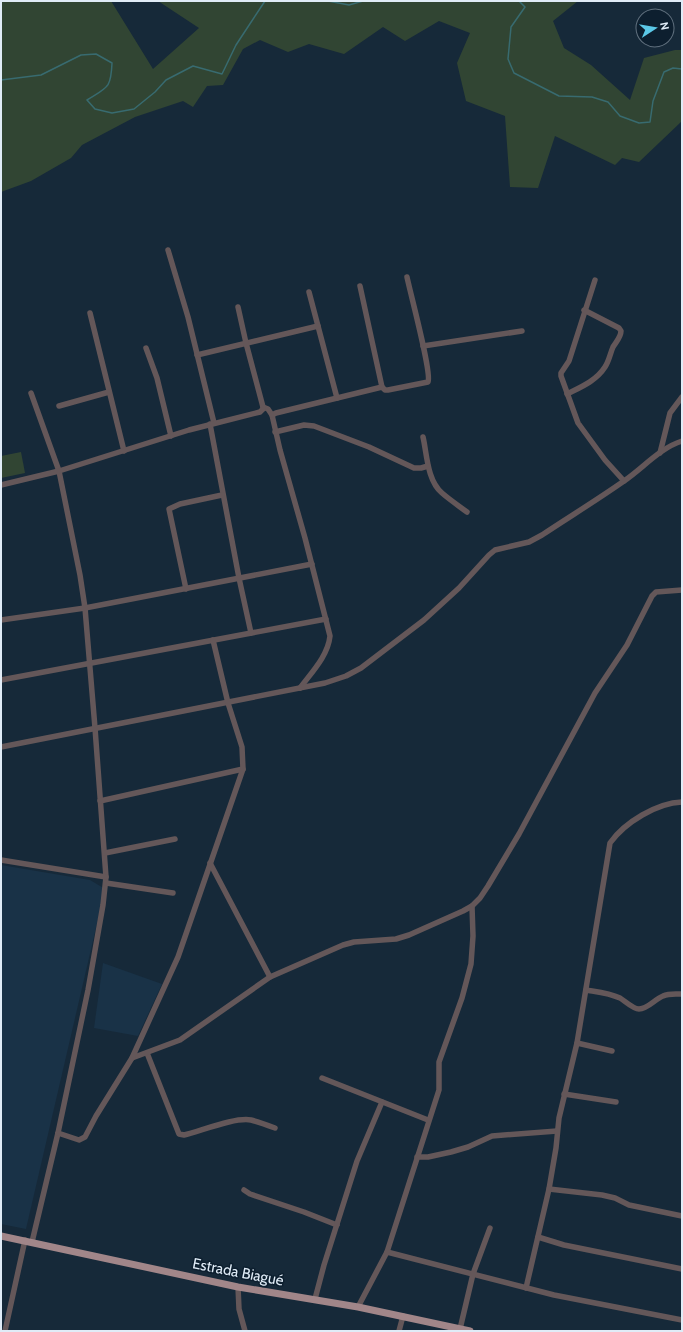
<svg xmlns="http://www.w3.org/2000/svg" width="683" height="1332" font-family="Cabin,sans-serif">
<style>
.built{fill:#193247}
.green{fill:#314533}
.lines{fill:none;stroke-linecap:round;stroke-linejoin:round}
.stream{stroke:#386b70;stroke-width:1.5}
.minor{stroke:#645759;stroke-width:5.5}
.major{stroke:#a18689;stroke-width:7}
.labels{text-anchor:middle;dominant-baseline:central;stroke-width:3;stroke-linejoin:round;paint-order:stroke}
.street-label{font-size:15px;fill:#e0ecf7;stroke:#0d1f2f}
</style>
<rect width="100%" height="100%" fill="#162939"/>
<g class="built">
<path d="M 1,865 L 90,880 L 105,889 L 26,1229 L 1,1224 Z"/>
<path d="M 103,963 L 162,984 L 138,1036 L 94,1028 Z"/>
</g>
<g class="green">
<path d="M 1,1 L 111,1 L 153,69 L 199,28 L 158,1 L 578,1 L 553,21 L 564,48 L 591,65 L 630,100 L 644,58 L 675,50 L 682,50 L 682,121 L 639,162 L 622,158 L 615,165 L 555,136 L 538,188 L 510,187 L 505,116 L 466,101 L 457,63 L 470,33 L 439,21 L 405,41 L 383,27 L 344,54 L 309,44 L 288,52 L 260,40 L 243,49 L 223,85 L 207,86 L 193,107 L 183,101 L 135,117 L 82,145 L 71,158 L 31,181 L 1,192 Z"/>
<path d="M 21,452 L 25,473 L 1,478 L 1,456 Z"/>
</g>
<g class="lines">
<g class="stream">
<path d="M 328,1 L 349,5 L 363,1"/>
<path d="M 519,1 L 525,7 L 511,27 L 508,59 L 514,73 L 559,96 L 592,97 L 608,102 L 620,116 L 639,123 L 650,122 L 653,101 L 664,72 L 673,68 L 682,69"/>
<path d="M 1,80 L 41,75 L 81,55 L 96,54 L 112,63 C 111,88 108,87 87,100 L 95,109 L 112,113 L 134,109 L 155,92 L 166,80 L 193,66 L 222,74 L 236,45 L 265,1"/>
</g>
<g class="minor">
<path d="M 168,250 L 188,317 L 214,423"/>
<path d="M 595,280 L 569,361 L 561,373 L 561,376 L 578,423 L 605,460 L 624,481"/>
<path d="M 360,286 L 382,387"/>
<path d="M 309,292 L 337,398"/>
<path d="M 90,313 L 124,451"/>
<path d="M 423,346 L 522,331"/>
<path d="M 146,348 L 157,378 L 171,436"/>
<path d="M 197,355 L 318,326"/>
<path d="M 31,393 L 59,471 L 80,575 L 85,608 L 95,728 L 106,877 L 103,905 L 88,990 L 58,1133 L 32,1242"/>
<path d="M 567,394 C 581,387 596,381 605,367 C 609,361 610,354 613,347 C 616,342 621,337 621,331 L 619,328 L 584,310"/>
<path d="M 59,406 L 109,392"/>
<path d="M 263,407 L 268,409 L 272,415 L 280,450 L 305,538 L 330,636 C 328,656 311,673 300,688"/>
<path d="M 272,415 L 276,413 L 382,387 L 385,390 L 388,390 L 428,382 C 432,373 410,292 407,277"/>
<path d="M 210,424 L 239,578 L 251,633"/>
<path d="M 275,432 L 304,425 L 314,426 L 369,447 L 414,468 L 421,468 L 428,466"/>
<path d="M 423,437 C 427,454 427,480 442,493 C 450,500 459,506 467,512"/>
<path d="M 660,453 L 670,413 L 682,397"/>
<path d="M 1,485 L 59,471 L 189,430 L 260,412 L 263,409 L 263,407 L 246,343 L 238,307"/>
<path d="M 186,589 L 169,509 L 180,504 L 222,495"/>
<path d="M 1,620 L 85,608 L 312,564"/>
<path d="M 1,680 L 326,619"/>
<path d="M 1,747 L 325,683 L 346,676 L 361,668 L 424,620 L 459,588 L 489,555 L 495,550 L 529,542 L 542,535 C 569,517 597,500 624,481 C 643,468 660,448 682,441"/>
<path d="M 100,801 L 243,769"/>
<path d="M 105,853 L 175,839"/>
<path d="M 1,860 L 106,877"/>
<path d="M 210,863 L 270,977"/>
<path d="M 106,883 L 173,893"/>
<path d="M 586,990 C 598,992 609,993 620,998 C 625,1001 633,1009 639,1009 C 648,1009 655,999 663,996 C 669,993 676,994 682,994"/>
<path d="M 577,1043 L 612,1051"/>
<path d="M 147,1053 L 179,1134 L 184,1135 C 201,1131 235,1117 251,1120 C 259,1122 267,1125 275,1128"/>
<path d="M 132,1058 L 180,1040 L 270,977 L 343,945 L 354,942 L 396,939 L 409,935 L 463,911 L 472,906 L 480,898 L 488,886 L 519,834 L 595,693 L 627,645 L 652,596 L 656,592 L 682,590"/>
<path d="M 322,1078 L 428,1120"/>
<path d="M 564,1094 L 616,1102"/>
<path d="M 58,1133 L 79,1140 L 85,1137 L 96,1116 L 132,1058 L 178,957 L 243,769 L 242,747 L 228,703 L 213,640"/>
<path d="M 417,1157 L 428,1157 L 451,1152 L 468,1147 L 492,1136 L 557,1131"/>
<path d="M 549,1189 L 602,1195 L 615,1198 L 629,1205 L 682,1216"/>
<path d="M 244,1190 L 250,1194 L 304,1212 L 337,1225"/>
<path d="M 538,1237 L 564,1245 L 682,1269"/>
<path d="M 387,1252 L 554,1295 L 682,1320"/>
<path d="M 238,1287 L 239,1309 L 245,1331"/>
<path d="M 526,1288 L 549,1189 L 556,1148 L 559,1118 L 577,1043 L 610,843 C 625,822 657,803 682,802"/>
<path d="M 315,1299 L 324,1265 L 357,1161 L 382,1102"/>
<path d="M 358,1307 L 387,1252 L 439,1090 L 439,1062 L 462,998 L 471,964 L 473,936 L 472,906"/>
<path d="M 460,1329 L 473,1274 L 490,1228"/>
<path d="M 5,1331 L 25,1240"/>
<path d="M 399,1331 L 403,1316"/>
</g>
<path class="major" d="M 1,1236 L 238,1287 L 358,1307 L 470,1331"/>
</g>
<g class="labels">
<g class="street-label">
<text transform="translate(238 1272) rotate(11)">Estrada Biagué</text>
</g>
</g>
<rect width="683" height="1332" fill="none" stroke="#e0ecf7" stroke-width="4"/>
<g transform="translate(655 28) rotate(78)"><circle r="19" fill="#0d1f2f" stroke="#61717f"/>
<path d="M0-3L7 15L0 10L-7 15Z" fill="#5bc8e7"/>
<text y="-6" font-size="11" font-weight="bold" text-anchor="middle" fill="#e0ecf7">N</text>
</g>
</svg>
